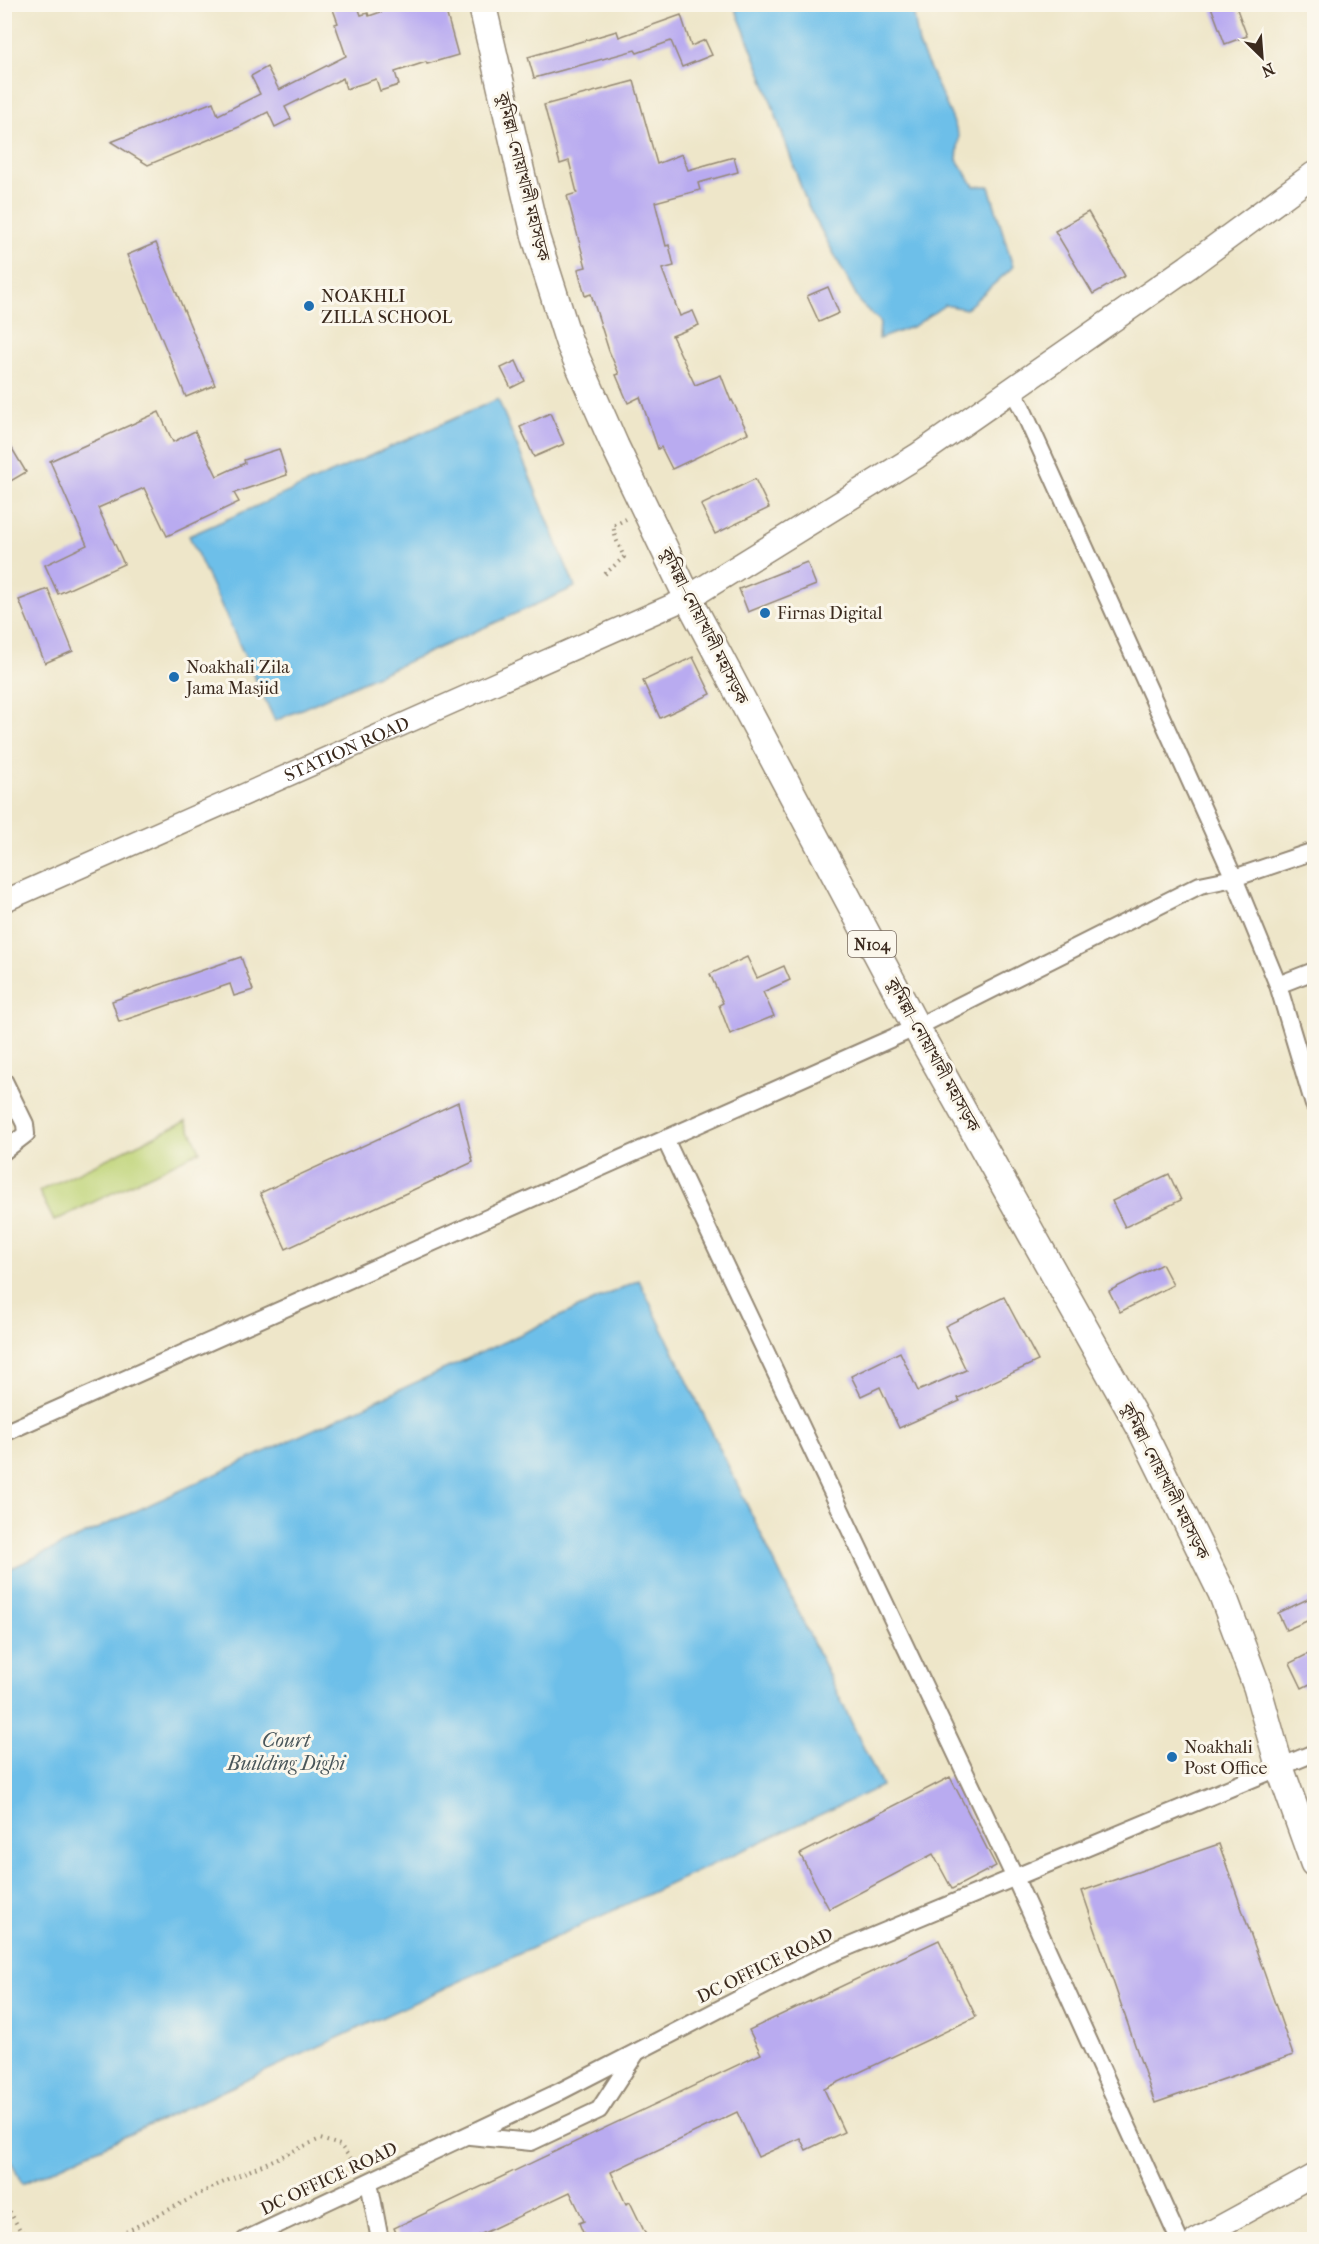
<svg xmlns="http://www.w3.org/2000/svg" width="1319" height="2244" font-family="'IM FELL French Canon','Noto Serif Bengali',serif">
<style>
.green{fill:#bfd478;stroke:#7d7f4b;stroke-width:1.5}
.water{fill:#6dbfe9;stroke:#547484;stroke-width:1.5}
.building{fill:#b9abf0}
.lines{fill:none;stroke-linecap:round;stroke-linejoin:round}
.minor-casing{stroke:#948874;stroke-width:20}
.tertiary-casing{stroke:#948874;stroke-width:24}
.secondary-casing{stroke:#948874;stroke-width:27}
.trunk-casing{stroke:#948874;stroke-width:30}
.path{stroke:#948874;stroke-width:4;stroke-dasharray:1.5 4.5;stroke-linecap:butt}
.minor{stroke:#fff;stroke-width:16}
.tertiary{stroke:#fff;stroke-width:21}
.secondary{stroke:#fff;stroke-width:24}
.trunk{stroke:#fff;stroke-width:27}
.poi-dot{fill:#1f6fb2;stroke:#fbf7ec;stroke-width:2}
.labels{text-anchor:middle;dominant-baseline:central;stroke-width:6;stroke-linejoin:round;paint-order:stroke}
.shield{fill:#fbf7ec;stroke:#75685c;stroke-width:1.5}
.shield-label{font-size:16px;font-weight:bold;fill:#3b2a1e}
.street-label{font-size:18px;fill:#3b2a1e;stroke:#fbf7ec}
.poi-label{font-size:18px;fill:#3b2a1e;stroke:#fbf7ec;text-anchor:start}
.water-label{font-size:20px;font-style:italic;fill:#4a575b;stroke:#fbf7ec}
</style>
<rect width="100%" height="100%" fill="#fbf7ec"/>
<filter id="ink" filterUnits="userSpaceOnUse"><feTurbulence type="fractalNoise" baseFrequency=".0167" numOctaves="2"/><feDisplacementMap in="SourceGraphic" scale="12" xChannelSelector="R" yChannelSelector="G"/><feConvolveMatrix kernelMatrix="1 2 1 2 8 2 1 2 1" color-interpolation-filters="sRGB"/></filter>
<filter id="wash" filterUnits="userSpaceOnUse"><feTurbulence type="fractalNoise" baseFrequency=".008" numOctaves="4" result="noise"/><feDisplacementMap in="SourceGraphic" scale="24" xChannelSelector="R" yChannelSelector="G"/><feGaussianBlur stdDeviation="1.35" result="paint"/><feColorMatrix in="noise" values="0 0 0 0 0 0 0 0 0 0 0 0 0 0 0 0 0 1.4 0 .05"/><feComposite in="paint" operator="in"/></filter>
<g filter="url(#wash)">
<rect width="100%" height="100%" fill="#eee6c9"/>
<path class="green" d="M 186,1121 L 200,1151 L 54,1221 L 39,1191 Z"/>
<g class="water">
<path d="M 734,5 L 909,5 L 913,9 L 919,45 L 950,113 L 959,136 L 957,160 L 974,186 L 989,186 L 1013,267 L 966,309 L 945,305 L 914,326 L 879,339 L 880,321 L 861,304 L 807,204 L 761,73 Z"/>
<path d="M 498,399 L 575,587 L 275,721 L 189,536 Z"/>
<path d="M 639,1280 L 882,1786 L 22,2184 L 4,2147 L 5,1571 Z"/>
</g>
<g id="blocks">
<g class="building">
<path d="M 331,4 L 357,4 L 361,15 L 368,13 L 369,16 L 404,4 L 444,4 L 458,55 L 427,64 L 426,62 L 395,72 L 399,85 L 380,91 L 376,79 L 346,89 L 343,78 L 285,107 L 291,119 L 275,127 L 268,112 L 239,127 L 148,165 L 111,142 L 213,102 L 218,115 L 260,94 L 251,76 L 267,67 L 279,90 L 346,56 L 335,24 L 338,23 Z"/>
<path d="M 1210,4 L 1235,4 L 1247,36 L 1225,44 Z"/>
<path d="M 681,15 L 691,46 L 705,40 L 712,55 L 682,67 L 671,41 L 637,53 L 635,50 L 534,78 L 528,57 L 617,31 L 619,37 Z"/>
<path d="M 634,81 L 657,164 L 682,154 L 688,170 L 734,157 L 738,172 L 698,183 L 700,190 L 655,202 L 666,246 L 669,245 L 674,266 L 662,269 L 680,316 L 693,311 L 699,325 L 672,336 L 695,385 L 721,375 L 731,401 L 732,400 L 748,433 L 672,469 L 661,447 L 658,449 L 640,397 L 628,403 L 616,375 L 619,374 L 609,351 L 591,294 L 585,296 L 578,269 L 586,267 L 567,196 L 577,193 L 569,161 L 560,164 L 544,105 Z"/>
<path d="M 1088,212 L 1125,276 L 1093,294 L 1055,231 Z"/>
<path d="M 156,243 L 215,385 L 186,397 L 127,255 Z"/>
<path d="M 828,287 L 839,313 L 819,322 L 807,296 Z"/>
<path d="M 516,361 L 525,381 L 511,388 L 501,368 Z"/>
<path d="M 159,412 L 173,442 L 195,431 L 217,476 L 245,463 L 244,460 L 279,449 L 287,475 L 234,493 L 239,502 L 167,536 L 144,488 L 98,508 L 124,564 L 58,594 L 45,565 L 87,545 L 50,461 Z"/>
<path d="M 550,413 L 564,444 L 534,457 L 520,427 Z"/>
<path d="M 4,435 L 26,472 L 4,485 Z"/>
<path d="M 755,479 L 769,508 L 715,534 L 701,505 Z"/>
<path d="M 807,562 L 816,585 L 748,612 L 739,589 Z"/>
<path d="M 48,589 L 73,651 L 45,663 L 19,600 Z"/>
<path d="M 693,657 L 711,694 L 660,718 L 643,681 Z"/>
<path d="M 241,957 L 253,990 L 234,996 L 230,984 L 119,1022 L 112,1001 Z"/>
<path d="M 747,957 L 757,978 L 784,966 L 790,980 L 763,992 L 774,1016 L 730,1034 L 719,1005 L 723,1003 L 710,974 Z"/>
<path d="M 458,1102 L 473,1162 L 286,1249 L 260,1193 Z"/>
<path d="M 1169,1174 L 1181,1200 L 1125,1227 L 1112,1201 Z"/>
<path d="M 1162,1264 L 1173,1285 L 1120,1312 L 1109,1291 Z"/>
<path d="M 1004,1297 L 1038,1361 L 958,1398 L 960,1401 L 899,1428 L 880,1387 L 861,1396 L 851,1376 L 900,1352 L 918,1391 L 966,1370 L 945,1326 Z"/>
<path d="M 1314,1596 L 1314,1618 L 1286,1630 L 1278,1613 Z"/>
<path d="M 1314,1651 L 1314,1682 L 1302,1688 L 1290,1663 Z"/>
<path d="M 950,1777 L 996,1866 L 952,1889 L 933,1854 L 829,1909 L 800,1854 Z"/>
<path d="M 1219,1844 L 1293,2055 L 1155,2103 L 1082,1891 Z"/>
<path d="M 939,1940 L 976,2017 L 824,2089 L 844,2132 L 806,2150 L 800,2138 L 758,2157 L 737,2112 L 611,2172 L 626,2204 L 630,2202 L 646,2235 L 637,2240 L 586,2240 L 579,2223 L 584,2221 L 570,2192 L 469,2240 L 399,2240 L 394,2228 L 761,2054 L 749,2030 Z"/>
</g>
</g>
</g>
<g filter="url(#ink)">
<use href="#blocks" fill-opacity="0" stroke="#948874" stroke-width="1.5"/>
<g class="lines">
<g class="minor-casing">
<g id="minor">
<path d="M 1012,390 L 1022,408 L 1234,878 L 1314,851"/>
<path d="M 1278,985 L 1314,971"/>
<path d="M 4,1081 L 25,1124 L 26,1134 L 4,1151"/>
<path d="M 665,1139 L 1015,1878 L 1179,2240"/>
<path d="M 4,1433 L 917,1027 L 1200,885 L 1234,878 L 1278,985 L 1314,1105"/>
<path d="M 470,2136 L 531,2142 L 599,2110 L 636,2053"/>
<path d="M 369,2182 L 380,2240"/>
<path d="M 245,2240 L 559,2092 L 809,1963 L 1314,1753"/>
</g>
</g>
<g class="tertiary-casing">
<g id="tertiary">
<path id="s1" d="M 4,901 L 688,598"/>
<path d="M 1195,2240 L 1314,2175"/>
</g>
</g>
<g class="secondary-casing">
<path id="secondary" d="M 688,598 L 917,456 L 1188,267 L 1314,174"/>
</g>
<g class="trunk-casing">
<path id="trunk" d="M 482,4 L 536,238 L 569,342 L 615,446 L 688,598 L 923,1040 L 1141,1429 L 1222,1593 L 1257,1687 L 1280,1768 L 1314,1863"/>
</g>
<g class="path">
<path d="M 605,574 L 624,557 L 616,539 L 613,526 L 626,519"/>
<path d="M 4,2201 L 20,2230 L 31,2240"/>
<path d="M 110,2240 L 213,2187 L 320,2139 L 340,2145 L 359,2169"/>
</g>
<use href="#minor" class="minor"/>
<use href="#tertiary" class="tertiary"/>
<use href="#secondary" class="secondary"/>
<use href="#trunk" class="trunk"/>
</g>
</g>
<g class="poi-dot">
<circle cx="309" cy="306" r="6"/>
<circle cx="765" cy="613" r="6"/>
<circle cx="174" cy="677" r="6"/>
<circle cx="1172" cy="1757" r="6"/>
</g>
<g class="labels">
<rect class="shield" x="848" y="931" width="48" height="26" rx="4.5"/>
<g class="shield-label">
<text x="872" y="944">N104</text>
</g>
<g class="street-label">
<text transform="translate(523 177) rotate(76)">কুমিল্লা–নোয়াখালী মহাসড়ক</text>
<text transform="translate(704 626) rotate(63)">কুমিল্লা–নোয়াখালী মহাসড়ক</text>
<text stroke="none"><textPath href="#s1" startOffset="375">STATION ROAD</textPath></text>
<text transform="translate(933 1055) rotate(61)">কুমিল্লা–নোয়াখালী মহাসড়ক</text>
<text transform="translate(1165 1481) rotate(63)">কুমিল্লা–নোয়াখালী মহাসড়ক</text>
<text transform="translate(765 1966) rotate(-26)">DC OFFICE ROAD</text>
<text transform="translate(329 2179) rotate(-25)">DC OFFICE ROAD</text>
</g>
<g class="poi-label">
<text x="321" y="296">NOAKHLI<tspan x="321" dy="21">ZILLA SCHOOL</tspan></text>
<text x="777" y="613">Firnas Digital</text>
<text x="186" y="667">Noakhali Zila<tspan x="186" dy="21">Jama Masjid</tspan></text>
<text x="1184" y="1747">Noakhali<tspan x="1184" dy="21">Post Office</tspan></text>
</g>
<g class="water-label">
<text x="286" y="1740">Court<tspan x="286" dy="23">Building Dighi</tspan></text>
</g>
</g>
<rect width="1319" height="2244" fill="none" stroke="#fbf7ec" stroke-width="24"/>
<g transform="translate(1262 57) rotate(155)" stroke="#fbf7ec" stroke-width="4.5" paint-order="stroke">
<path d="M0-4.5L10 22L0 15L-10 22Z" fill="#3b2a1e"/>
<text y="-9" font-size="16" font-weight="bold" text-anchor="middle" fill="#3b2a1e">N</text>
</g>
</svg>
